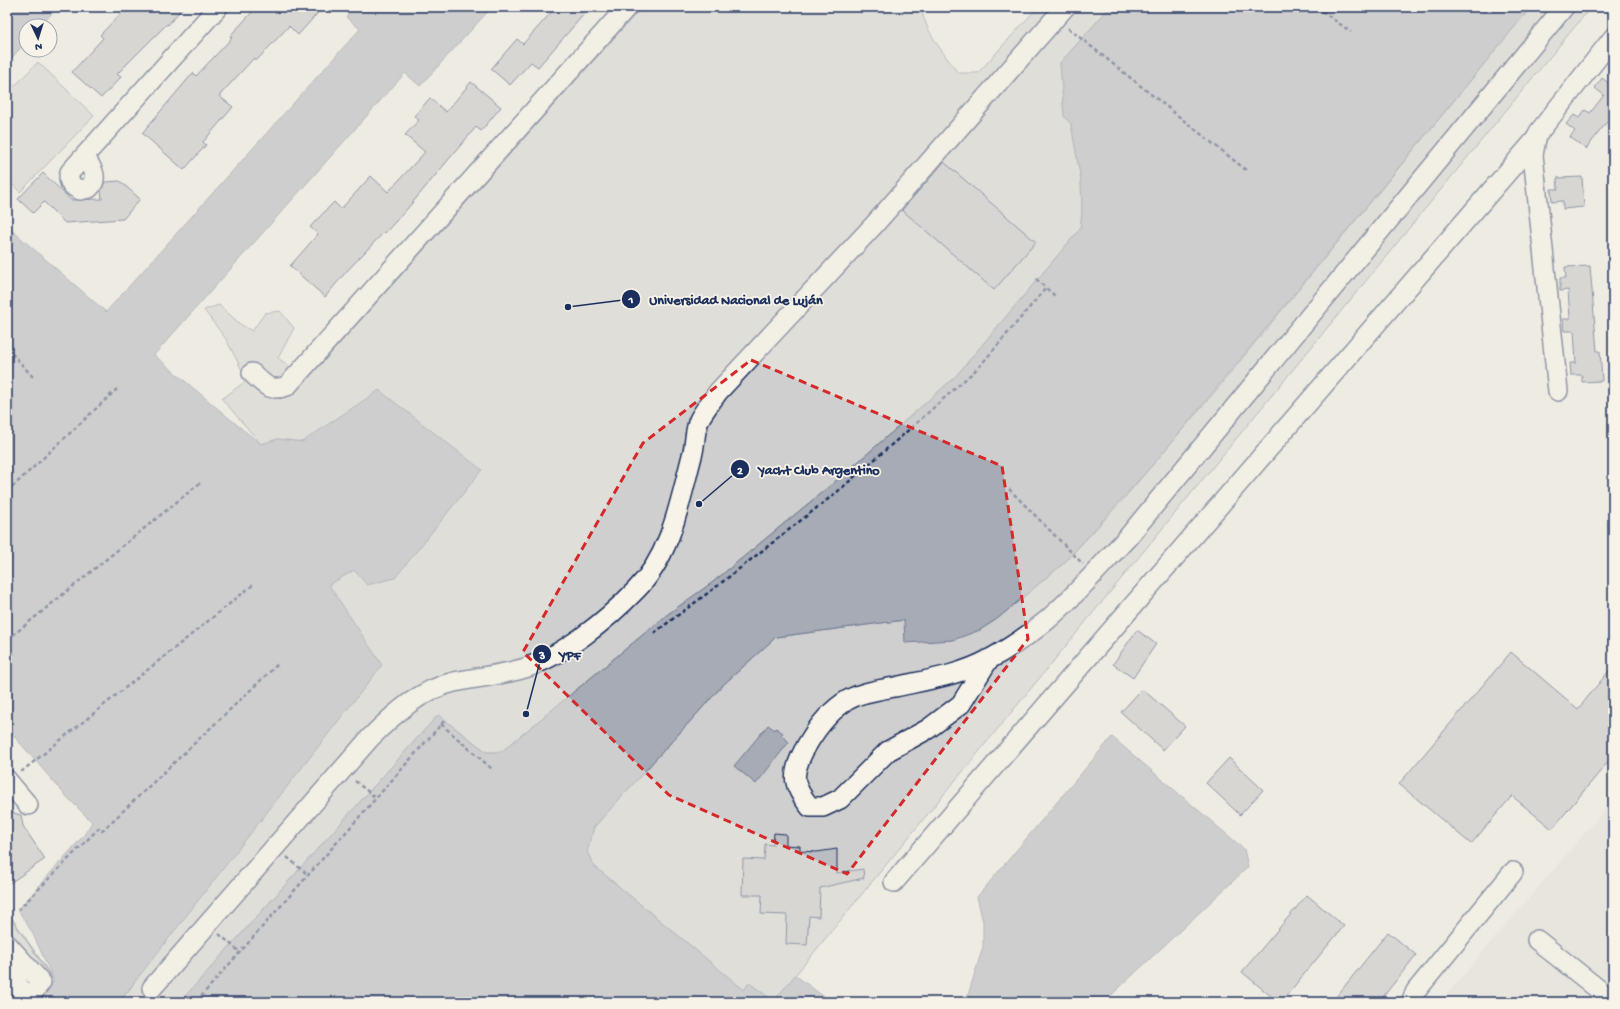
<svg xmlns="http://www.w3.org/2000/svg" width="1620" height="1009" font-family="'Gochi Hand',sans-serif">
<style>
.built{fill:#deddd8}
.green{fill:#cfcfcf;stroke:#757f96}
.water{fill:#a6abb5;stroke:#6e7992}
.building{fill:#babdc2;stroke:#1b2f5e}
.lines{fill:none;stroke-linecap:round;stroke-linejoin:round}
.minor-casing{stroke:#1b2f5e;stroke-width:22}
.path{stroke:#1b2f5e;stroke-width:2.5;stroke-dasharray:4 3;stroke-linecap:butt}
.minor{stroke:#f7f3e8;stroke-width:19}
.marked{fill:none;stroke:#d62828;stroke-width:3;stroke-dasharray:8 5;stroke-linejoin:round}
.leader{fill:none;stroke:#1b2f5e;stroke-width:1.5}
.callout-dot{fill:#1b2f5e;stroke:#f7f3e8;stroke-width:1.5}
.mark-label{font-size:12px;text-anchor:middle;font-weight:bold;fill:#fff}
.callout-label{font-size:14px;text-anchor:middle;font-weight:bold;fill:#1b2f5e;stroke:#f7f3e8;stroke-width:3.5;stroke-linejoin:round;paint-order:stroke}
</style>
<rect width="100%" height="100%" fill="#eeebe2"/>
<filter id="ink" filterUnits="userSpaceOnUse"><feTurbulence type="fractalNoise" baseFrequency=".025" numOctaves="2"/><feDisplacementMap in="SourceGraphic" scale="8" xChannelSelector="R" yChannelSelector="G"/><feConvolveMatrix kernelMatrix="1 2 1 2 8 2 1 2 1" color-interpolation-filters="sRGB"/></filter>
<g filter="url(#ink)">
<path class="built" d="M 1613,800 L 1613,1002 L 1440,1002 Z"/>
<g class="green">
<path d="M 642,7 L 921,7 C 925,32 943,52 958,73 L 978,73 L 1038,7 L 1110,7 L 1060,63 L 1064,116 L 1071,124 L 1081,180 L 1082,212 L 1080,229 L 955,377 L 843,475 L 713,582 L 668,614 L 501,752 L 487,752 L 438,715 L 180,1002 L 119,1002 L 131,988 L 329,585 L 354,570 L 311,438 L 302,442 L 278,439 L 261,444 L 222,399 L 247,380 L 226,339 L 204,310 L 219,305 L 240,324 L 252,331 L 265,313 L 280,311 L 294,328 L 278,358 L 290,367 L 306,381 Z"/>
<path d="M 1531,7 L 1591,7 L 774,1001 L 749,983 L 744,990 L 594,866 L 587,852 L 594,827 L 724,684 L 776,637 L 904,620 L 980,630 L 997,619 L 1064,563 L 1120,503 L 1218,388 Z"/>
<path d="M 38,62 L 94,116 L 20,192 L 7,179 L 7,94 Z"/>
<path d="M 7,913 L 54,981 L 38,1002 L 18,1002 L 7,984 Z"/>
</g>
<g class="water">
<path d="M 7,7 L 58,7 L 40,26 L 26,26 L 26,42 L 7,63 Z"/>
<path d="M 355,7 L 492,7 L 420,86 L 405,73 L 154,355 L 242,429 L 261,444 L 278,439 L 302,442 L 379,390 L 482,470 L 395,578 L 367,585 L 354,570 L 329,585 L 382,665 L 119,1002 L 38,1002 L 54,981 L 7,911 L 53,978 L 32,932 L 18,910 L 84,835 L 92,822 L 66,796 L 7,728 L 7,226 L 106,312 L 360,29 L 346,17 Z"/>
<path d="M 1110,7 L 1531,7 L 1157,460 L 1064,563 L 997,619 L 980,630 L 953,640 L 905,643 L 904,620 L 776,637 L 724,684 L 594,827 L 587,852 L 594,866 L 744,990 L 749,983 L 774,1001 L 795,975 L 831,1002 L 180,1002 L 438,715 L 486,752 L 501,752 L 668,614 L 713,582 L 843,475 L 955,377 L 1080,229 L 1082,212 L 1081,180 L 1071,124 L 1064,116 L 1060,63 Z"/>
<path d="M 768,725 L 775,730 L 776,728 L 783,733 L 781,735 L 789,742 L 756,784 L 734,766 Z"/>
<path d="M 1112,737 L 1244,849 L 1248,867 L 1104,1002 L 957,1002 L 968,995 L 983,947 L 983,922 L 977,897 Z"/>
</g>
<g class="building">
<path d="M 127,7 L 183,7 L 168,25 L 167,24 L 117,74 L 121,77 L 101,98 L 72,72 L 103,38 L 100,35 Z"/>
<path d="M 257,7 L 323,7 L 298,35 L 289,26 L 256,61 L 254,58 L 219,96 L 233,107 L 203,142 L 206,145 L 184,170 L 142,133 L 193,73 L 196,76 L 232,38 L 230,36 Z"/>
<path d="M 556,7 L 578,7 L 585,13 L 538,67 L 531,62 L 510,85 L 491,69 L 517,39 L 523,44 Z"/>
<path d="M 1602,78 L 1611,85 L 1613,82 L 1613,114 L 1586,149 L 1570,137 L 1575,131 L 1566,124 L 1574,115 L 1579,118 L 1585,110 L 1590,113 L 1604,95 L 1595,88 Z"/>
<path d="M 471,82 L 501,107 L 481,131 L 476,127 L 407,209 L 385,233 L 384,232 L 345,273 L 325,297 L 290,266 L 318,234 L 310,227 L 334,202 L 341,209 L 371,176 L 388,192 L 425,152 L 405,135 L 419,120 L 414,116 L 430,98 L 446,112 Z"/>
<path d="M 944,162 L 1036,242 L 994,290 L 902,210 Z"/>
<path d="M 43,173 L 71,200 L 102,199 L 101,190 L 105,182 L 120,181 L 140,199 L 123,219 L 65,223 L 44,202 L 33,213 L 18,199 Z"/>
<path d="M 1582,177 L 1584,207 L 1563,209 L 1563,201 L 1552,202 L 1551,189 L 1558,189 L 1557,178 Z"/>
<path d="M 1590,266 L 1597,351 L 1600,351 L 1602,381 L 1582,382 L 1582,375 L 1571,375 L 1570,363 L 1576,363 L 1574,331 L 1564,331 L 1563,319 L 1570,319 L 1568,290 L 1560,291 L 1560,278 L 1566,278 L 1565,267 Z"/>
<path d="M 1137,630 L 1156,644 L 1133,678 L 1113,664 Z"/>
<path d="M 1511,652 L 1578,709 L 1613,666 L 1613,756 L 1552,829 L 1512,796 L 1471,844 L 1399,784 Z"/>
<path d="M 1142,689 L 1185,726 L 1163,750 L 1121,712 Z"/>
<path d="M 1229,758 L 1263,790 L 1240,815 L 1206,783 Z"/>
<path d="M 7,811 L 21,815 L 23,826 L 45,859 L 7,885 Z"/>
<path d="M 774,833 L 786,834 L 786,845 L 800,846 L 800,851 L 817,852 L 837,849 L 837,873 L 863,869 L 864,878 L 820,888 L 819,917 L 809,916 L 807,945 L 786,944 L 787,915 L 761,914 L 762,895 L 742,895 L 743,859 L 764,860 L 765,844 L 773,845 Z"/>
<path d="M 1307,895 L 1344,926 L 1281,1002 L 1278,1002 L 1242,972 Z"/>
<path d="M 1388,932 L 1416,955 L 1379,1002 L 1332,1002 Z"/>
</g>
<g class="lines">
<g class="minor-casing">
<g id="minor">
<path d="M 85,157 C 91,167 100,178 89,188 L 80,190 C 71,186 67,182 70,172 L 218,7"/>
<path d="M 252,373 C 265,385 269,392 287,386 L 627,7"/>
<path d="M 1558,391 L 1533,155 L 1536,139 L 1539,132 L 1613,38"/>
<path d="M 989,659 L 961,704 L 928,729 L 888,751 L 840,799 L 823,807 L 810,807 C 793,786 791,776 803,752 C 812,735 826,715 843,703 C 857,693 878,690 895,687 C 927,680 961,675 990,659 C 1009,648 1029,635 1046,621 C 1075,597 1101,565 1128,537 L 1564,7"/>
<path d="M 7,780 L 28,805"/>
<path d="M 894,882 L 1536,139"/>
<path d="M 1537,940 L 1613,1001"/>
<path d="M 7,944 L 41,982 L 27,1000 L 7,966"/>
<path d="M 152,988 L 370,738 C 394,714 420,690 454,682 C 478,677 502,675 525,668 C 564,655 607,620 636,590 C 672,554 680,500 693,452 C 695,443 695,428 699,420 C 704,410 712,401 718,392 L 874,225 L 1065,7"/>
<path d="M 1411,1002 L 1416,991 L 1513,872"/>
</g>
</g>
<g class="path">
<path d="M 1316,7 L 1351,32"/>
<path d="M 1068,28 L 1246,170"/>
<path d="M 1036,279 L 1055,296"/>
<path d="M 7,348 L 33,377"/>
<path d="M 7,359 L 12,354"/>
<path d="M 1009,489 L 1083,564"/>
<path d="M 7,492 L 117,389"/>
<path d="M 654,633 L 716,587 L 837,492 L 912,427 L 979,367 L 1046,288"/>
<path d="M 7,640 L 200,483"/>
<path d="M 441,724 L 492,769"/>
<path d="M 21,772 L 254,584"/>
<path d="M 355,781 L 376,798"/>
<path d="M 287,857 L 308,875"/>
<path d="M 18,910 L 99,828 L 102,831 L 279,663"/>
<path d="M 219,934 L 240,952"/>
<path d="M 196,1002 L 445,720"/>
</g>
<use href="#minor" class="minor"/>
</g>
</g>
<path d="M0 0H1620V1009H0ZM 751,360 L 1002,466 L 1028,639 L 847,874 L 669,795 L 523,652 L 643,443 Z" fill="#eeebe2" fill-opacity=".55" fill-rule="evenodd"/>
<path class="marked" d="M 751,360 L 1002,466 L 1028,639 L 847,874 L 669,795 L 523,652 L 643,443 Z"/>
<path class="leader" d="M568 307L631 299M699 504L740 469M526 714L542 654"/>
<g class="callout-dot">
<circle cx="568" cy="307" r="4"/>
<circle cx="699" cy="504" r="4"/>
<circle cx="526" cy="714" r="4"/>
<circle cx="631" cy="299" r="10"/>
<circle cx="740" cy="469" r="10"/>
<circle cx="542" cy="654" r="10"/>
</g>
<g class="mark-label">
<text x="631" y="303">1</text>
<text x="740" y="474">2</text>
<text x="542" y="659">3</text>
</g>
<g class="callout-label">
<text x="736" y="304">Universidad Nacional de Luján</text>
<text x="819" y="474">Yacht Club Argentino</text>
<text x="570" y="659">YPF</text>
</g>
<rect width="1620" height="1009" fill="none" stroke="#f7f3e8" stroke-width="24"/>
<rect x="12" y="12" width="1596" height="985" fill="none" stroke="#1b2f5e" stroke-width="1.5" filter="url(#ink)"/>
<g transform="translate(38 38) rotate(176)"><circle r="19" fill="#f7f3e8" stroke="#9fa5b1"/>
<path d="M0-3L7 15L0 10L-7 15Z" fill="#1b2f5e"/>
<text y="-6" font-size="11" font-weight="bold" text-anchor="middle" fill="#1b2f5e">N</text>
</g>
</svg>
